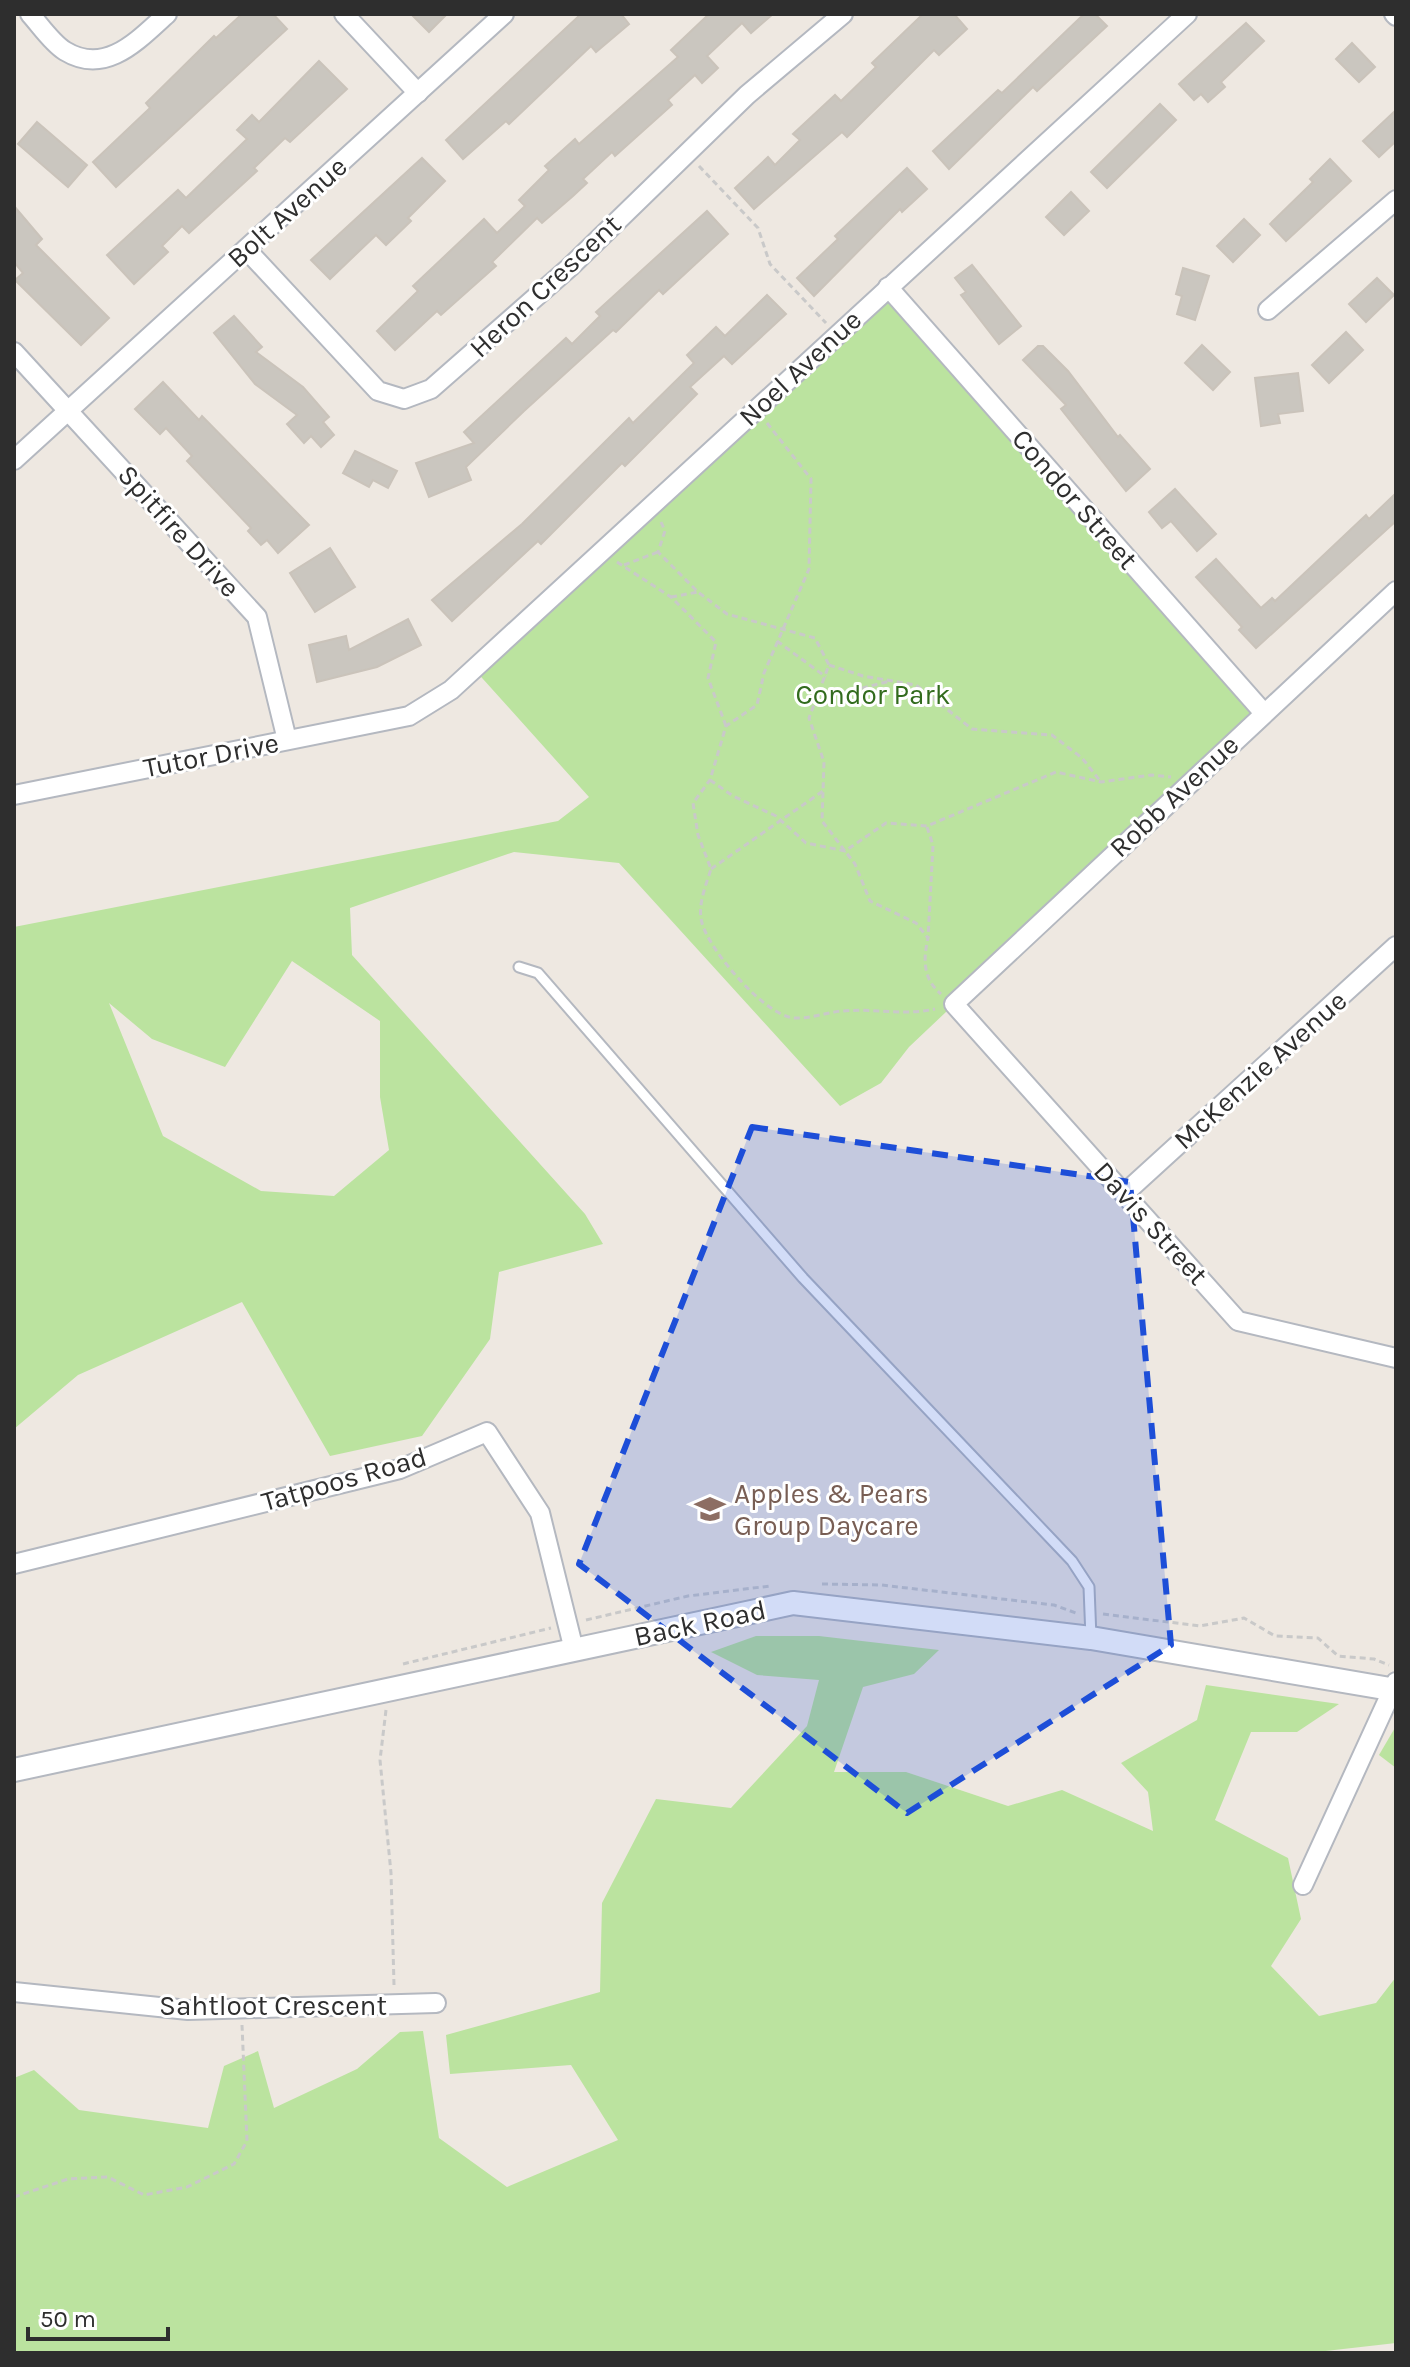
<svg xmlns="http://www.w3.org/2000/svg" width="1410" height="2367" font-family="Karla,sans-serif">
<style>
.green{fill:#bbe39f;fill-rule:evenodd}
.building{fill:#cac6bf;stroke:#cac3ba;stroke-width:2}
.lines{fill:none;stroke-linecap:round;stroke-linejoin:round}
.service-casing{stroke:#b4b8c0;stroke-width:13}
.minor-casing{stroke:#b4b8c0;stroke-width:22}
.tertiary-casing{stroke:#b4b8c0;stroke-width:26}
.path{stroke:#c9c9c9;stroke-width:3;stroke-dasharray:6 4;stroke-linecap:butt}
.service{stroke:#fff;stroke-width:9}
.minor{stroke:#fff;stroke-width:18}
.tertiary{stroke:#fff;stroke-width:22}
.marked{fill:#1d4ed8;fill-opacity:0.2;stroke:#1d4ed8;stroke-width:6;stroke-dasharray:16 10;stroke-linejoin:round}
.labels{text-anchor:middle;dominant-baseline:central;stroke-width:6;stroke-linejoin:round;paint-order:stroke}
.street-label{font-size:28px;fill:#2e2e2e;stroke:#fff}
.park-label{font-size:28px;fill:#326b1d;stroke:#fff}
.education-label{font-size:28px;fill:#785e54;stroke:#fff;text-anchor:start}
</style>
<rect width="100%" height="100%" fill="#eee8e1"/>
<g class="green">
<path d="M 888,287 L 1263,712 L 909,1047 L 881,1083 L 840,1106 L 619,863 L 514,852 L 350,908 L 352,955 L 585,1214 L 603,1244 L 499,1272 L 490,1339 L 422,1436 L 330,1456 L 242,1302 L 78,1375 L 14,1429 L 14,927 L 558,821 L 589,797 L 474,669 ZM 292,961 L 380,1021 L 380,1097 L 389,1150 L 334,1196 L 261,1191 L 163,1136 L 109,1003 L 152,1039 L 225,1067 Z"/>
<path d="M 756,1636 L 819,1636 L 939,1650 L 914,1674 L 863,1687 L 834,1772 L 906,1772 L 1008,1806 L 1062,1790 L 1153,1831 L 1148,1792 L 1121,1763 L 1197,1720 L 1206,1685 L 1339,1704 L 1297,1732 L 1251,1732 L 1215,1820 L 1288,1858 L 1301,1919 L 1271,1966 L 1319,2016 L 1376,2003 L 1396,1977 L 1396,2343 L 1308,2353 L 14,2353 L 14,2078 L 34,2070 L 79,2110 L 208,2128 L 224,2066 L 258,2051 L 274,2108 L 357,2069 L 400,2032 L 423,2031 L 439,2138 L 507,2187 L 618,2140 L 571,2065 L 450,2074 L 446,2035 L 600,1992 L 602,1903 L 656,1799 L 731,1808 L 807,1726 L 819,1680 L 757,1675 L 711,1652 Z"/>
<path d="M 1396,1726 L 1396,1768 L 1379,1755 Z"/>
</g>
<g class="building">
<path d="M 242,14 L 273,14 L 287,29 L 116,187 L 93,162 L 150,108 L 146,103 L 214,36 L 216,38 Z"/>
<path d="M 411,14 L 447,14 L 429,32 Z"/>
<path d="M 581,14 L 621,14 L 629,24 L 596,52 L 591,46 L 509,124 L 506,121 L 463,159 L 446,140 Z"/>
<path d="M 709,14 L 773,14 L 751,33 L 742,23 L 707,56 L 718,68 L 702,83 L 695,75 L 668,100 L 672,105 L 615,156 L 612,152 L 583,179 L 587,183 L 573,196 L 542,223 L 537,218 L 492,262 L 496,266 L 441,315 L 437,311 L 395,350 L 377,331 L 418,291 L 413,286 L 484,219 L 497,233 L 525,206 L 519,200 L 549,170 L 545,166 L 575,139 L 579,144 L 678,57 L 671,50 Z"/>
<path d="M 923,14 L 954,14 L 967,29 L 939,55 L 934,50 L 847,137 L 842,132 L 754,209 L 735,188 L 768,157 L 775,165 L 800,140 L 793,134 L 835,95 L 841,101 L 876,67 L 872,63 Z"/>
<path d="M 1084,14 L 1095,14 L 1107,26 L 1037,91 L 1033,87 L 949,169 L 933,151 L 998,90 L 1002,93 Z"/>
<path d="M 1246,23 L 1264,41 L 1221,82 L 1225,87 L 1208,102 L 1201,94 L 1194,100 L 1179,84 Z"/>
<path d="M 1352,43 L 1375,67 L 1359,82 L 1336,59 Z"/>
<path d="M 319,61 L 347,89 L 290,142 L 285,138 L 254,168 L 257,171 L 189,233 L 182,226 L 162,246 L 168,252 L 134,284 L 107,255 L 178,190 L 186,198 L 247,139 L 237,130 L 252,115 L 259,122 Z"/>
<path d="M 1160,104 L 1176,120 L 1107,188 L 1091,172 Z"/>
<path d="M 1396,110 L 1396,141 L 1379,157 L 1363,141 Z"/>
<path d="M 37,122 L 87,165 L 68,187 L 18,144 Z"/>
<path d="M 422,158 L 445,181 L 408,218 L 411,221 L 386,245 L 376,235 L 330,279 L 311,260 Z"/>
<path d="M 1330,159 L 1351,181 L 1286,241 L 1270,224 L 1313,182 L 1310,179 Z"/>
<path d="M 907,168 L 927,189 L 902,212 L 900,209 L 814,296 L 797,278 L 838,239 L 835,236 Z"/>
<path d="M 1071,192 L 1089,211 L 1064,235 L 1046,217 Z"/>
<path d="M 14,206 L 42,239 L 36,245 L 109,318 L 81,345 L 15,280 L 23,273 L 14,262 Z"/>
<path d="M 707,211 L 728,234 L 663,294 L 659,290 L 616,332 L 613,330 L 524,411 L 466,467 L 471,480 L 429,497 L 416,463 L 474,443 L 464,432 L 566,338 L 572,344 L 600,316 L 596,312 Z"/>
<path d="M 1244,219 L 1260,235 L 1233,262 L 1217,246 Z"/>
<path d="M 972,265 L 1021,326 L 999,344 L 961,295 L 966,292 L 955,278 Z"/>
<path d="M 1183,268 L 1209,276 L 1195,320 L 1177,314 L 1182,296 L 1176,294 Z"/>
<path d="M 1377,278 L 1394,295 L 1366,322 L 1349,304 Z"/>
<path d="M 767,295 L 786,314 L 732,364 L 724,356 L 690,387 L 697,394 L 625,466 L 622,463 L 541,544 L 538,541 L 452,621 L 432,600 L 522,524 L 629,418 L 633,423 L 694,363 L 687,355 L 716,327 L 725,336 Z"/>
<path d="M 234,316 L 262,347 L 256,352 L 303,387 L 329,417 L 323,422 L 334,435 L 321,447 L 311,436 L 304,443 L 287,424 L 297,415 L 255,384 L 214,333 Z"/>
<path d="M 1346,332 L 1363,350 L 1329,383 L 1312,365 Z"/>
<path d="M 1202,345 L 1230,372 L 1213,390 L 1185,363 Z"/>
<path d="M 1038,346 L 1043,346 L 1068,371 L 1118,437 L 1120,435 L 1150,469 L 1126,491 L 1061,409 L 1066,405 L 1023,360 Z"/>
<path d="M 1298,373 L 1303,411 L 1278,414 L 1280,423 L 1261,426 L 1255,378 Z"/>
<path d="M 163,382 L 199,420 L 202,416 L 309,525 L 278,553 L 267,540 L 261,545 L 248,531 L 251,528 L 187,461 L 192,456 L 166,428 L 160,434 L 135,409 Z"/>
<path d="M 355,451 L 397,471 L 388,488 L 373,480 L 369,487 L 343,473 Z"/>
<path d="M 1175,489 L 1216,534 L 1197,551 L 1171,521 L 1162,528 L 1149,512 Z"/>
<path d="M 1396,493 L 1396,521 L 1256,648 L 1239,630 L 1242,627 L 1196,577 L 1216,559 L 1261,608 L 1272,598 L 1275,601 L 1366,515 L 1369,519 Z"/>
<path d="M 330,548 L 355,587 L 315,612 L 290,573 Z"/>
<path d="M 408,619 L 421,645 L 377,667 L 317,682 L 309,645 L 346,636 L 349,650 Z"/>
</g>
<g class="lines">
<g class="service-casing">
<path id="service" d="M 519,967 L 538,973 L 803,1278 L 1072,1561 L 1089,1587 L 1091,1638"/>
</g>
<g class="minor-casing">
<g id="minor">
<path d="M 30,14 C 40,25 52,43 65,51 C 106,76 138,40 167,14"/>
<path d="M 344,14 L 418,93"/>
<path d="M 1394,14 L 1396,16"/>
<path d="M 246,249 L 378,391 L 404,399 L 431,389 L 570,267 L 747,95 L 843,14"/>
<path d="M 888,287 L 1263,712"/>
<path d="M 1268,310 L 1396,200"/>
<path d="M 14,352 L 257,617 L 287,740"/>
<path d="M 14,460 L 504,14"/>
<path d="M 1396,591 L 954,1004 L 1238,1321 L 1396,1358"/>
<path d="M 14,795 L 409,716 L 451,690 L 1187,14"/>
<path d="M 1125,1193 L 1396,946"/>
<path d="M 14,1564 L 400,1469 L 487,1432 L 540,1513 L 574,1650"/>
<path d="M 1303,1885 L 1396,1682"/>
<path d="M 14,1992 L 188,2010 L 436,2003"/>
</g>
</g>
<g class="tertiary-casing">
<path id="tertiary" d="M 14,1770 L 793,1603 L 1091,1638 L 1396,1690"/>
</g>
<g class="path">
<path d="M 699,166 L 758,228 L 770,264 L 826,323"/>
<path d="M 767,423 L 811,479 L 809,569 L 764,673 L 757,705 L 726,726 L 710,780 L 693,803 L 698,835 L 711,869 C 706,885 697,906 702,923 C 709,950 765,1016 794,1018 C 810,1019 827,1012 843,1011 C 875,1008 903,1016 935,1009"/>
<path d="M 661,522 L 665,531 L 658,552 L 698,592 L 727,614 L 815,638 L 829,665 L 809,718 L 824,762 L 822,821 L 855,864 L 870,901 L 916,923 L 928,938 C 923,960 923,979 941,994"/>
<path d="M 617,562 L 671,597 L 716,642 L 708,678 L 726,726"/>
<path d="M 624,565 L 658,552"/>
<path d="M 671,597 L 698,592"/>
<path d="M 777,641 L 826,677"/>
<path d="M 829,665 L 863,676 L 916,685 L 972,729 L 1052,735 L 1082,758 L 1101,782"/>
<path d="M 823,691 L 839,694 L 890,681"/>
<path d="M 710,780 L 733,796 L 776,816 L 806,843 L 845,851 L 886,823 L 927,826 L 1056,772 L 1101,782 L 1151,775 L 1171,777"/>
<path d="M 927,827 L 933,845 L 928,938"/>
<path d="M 711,869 L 823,791"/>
<path d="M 822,1584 L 881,1585 L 1054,1605 L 1076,1613"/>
<path d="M 1103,1614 L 1200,1626 L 1244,1618 L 1275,1636 L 1318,1638 L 1338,1656 L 1374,1659 L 1389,1665"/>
<path d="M 586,1620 L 688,1596 L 770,1586"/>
<path d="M 403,1664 L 551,1628"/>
<path d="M 386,1710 L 380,1760 L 391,1873 L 394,1985"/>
<path d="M 14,2197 L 68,2179 L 108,2177 L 144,2195 L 187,2187 L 234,2164 L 247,2141 L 242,2025"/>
</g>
<use href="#service" class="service"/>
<use href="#minor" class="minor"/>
<use href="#tertiary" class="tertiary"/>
</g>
<path class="marked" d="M 752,1127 L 1130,1182 L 1171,1645 L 907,1813 L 579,1564 Z"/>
<defs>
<g id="school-bare" transform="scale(2.4)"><path d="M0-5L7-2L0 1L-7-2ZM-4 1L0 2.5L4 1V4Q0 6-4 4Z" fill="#8d6e63" stroke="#fff" stroke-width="2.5" paint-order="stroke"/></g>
</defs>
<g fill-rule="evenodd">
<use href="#school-bare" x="710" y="1509"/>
</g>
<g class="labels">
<g class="street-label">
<text transform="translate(287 212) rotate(-42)">Bolt Avenue</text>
<text transform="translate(545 286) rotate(-43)">Heron Crescent</text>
<text transform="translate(800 368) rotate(-43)">Noel Avenue</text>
<text transform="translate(1075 499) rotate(49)">Condor Street</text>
<text transform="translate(179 531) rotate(48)">Spitfire Drive</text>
<text transform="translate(211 755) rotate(-11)">Tutor Drive</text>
<text transform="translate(1174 796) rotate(-43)">Robb Avenue</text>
<text transform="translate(1260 1070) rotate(-42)">McKenzie Avenue</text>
<text transform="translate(1151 1223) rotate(48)">Davis Street</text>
<text transform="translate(344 1479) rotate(-16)">Tatpoos Road</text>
<text transform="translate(700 1623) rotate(-12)">Back Road</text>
<text x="273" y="2005">Sahtloot Crescent</text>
</g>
<g class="park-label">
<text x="873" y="694">Condor Park</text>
</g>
<g class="education-label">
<text x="734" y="1493">Apples &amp; Pears<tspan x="734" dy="32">Group Daycare</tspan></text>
</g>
</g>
<rect width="1410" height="2367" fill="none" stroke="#2e2e2e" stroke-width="32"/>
<path d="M28 2327v12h140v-12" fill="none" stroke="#2e2e2e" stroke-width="4"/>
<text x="40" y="2327" font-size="24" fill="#2e2e2e" stroke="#ffffff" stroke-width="6" paint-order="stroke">50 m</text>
</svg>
